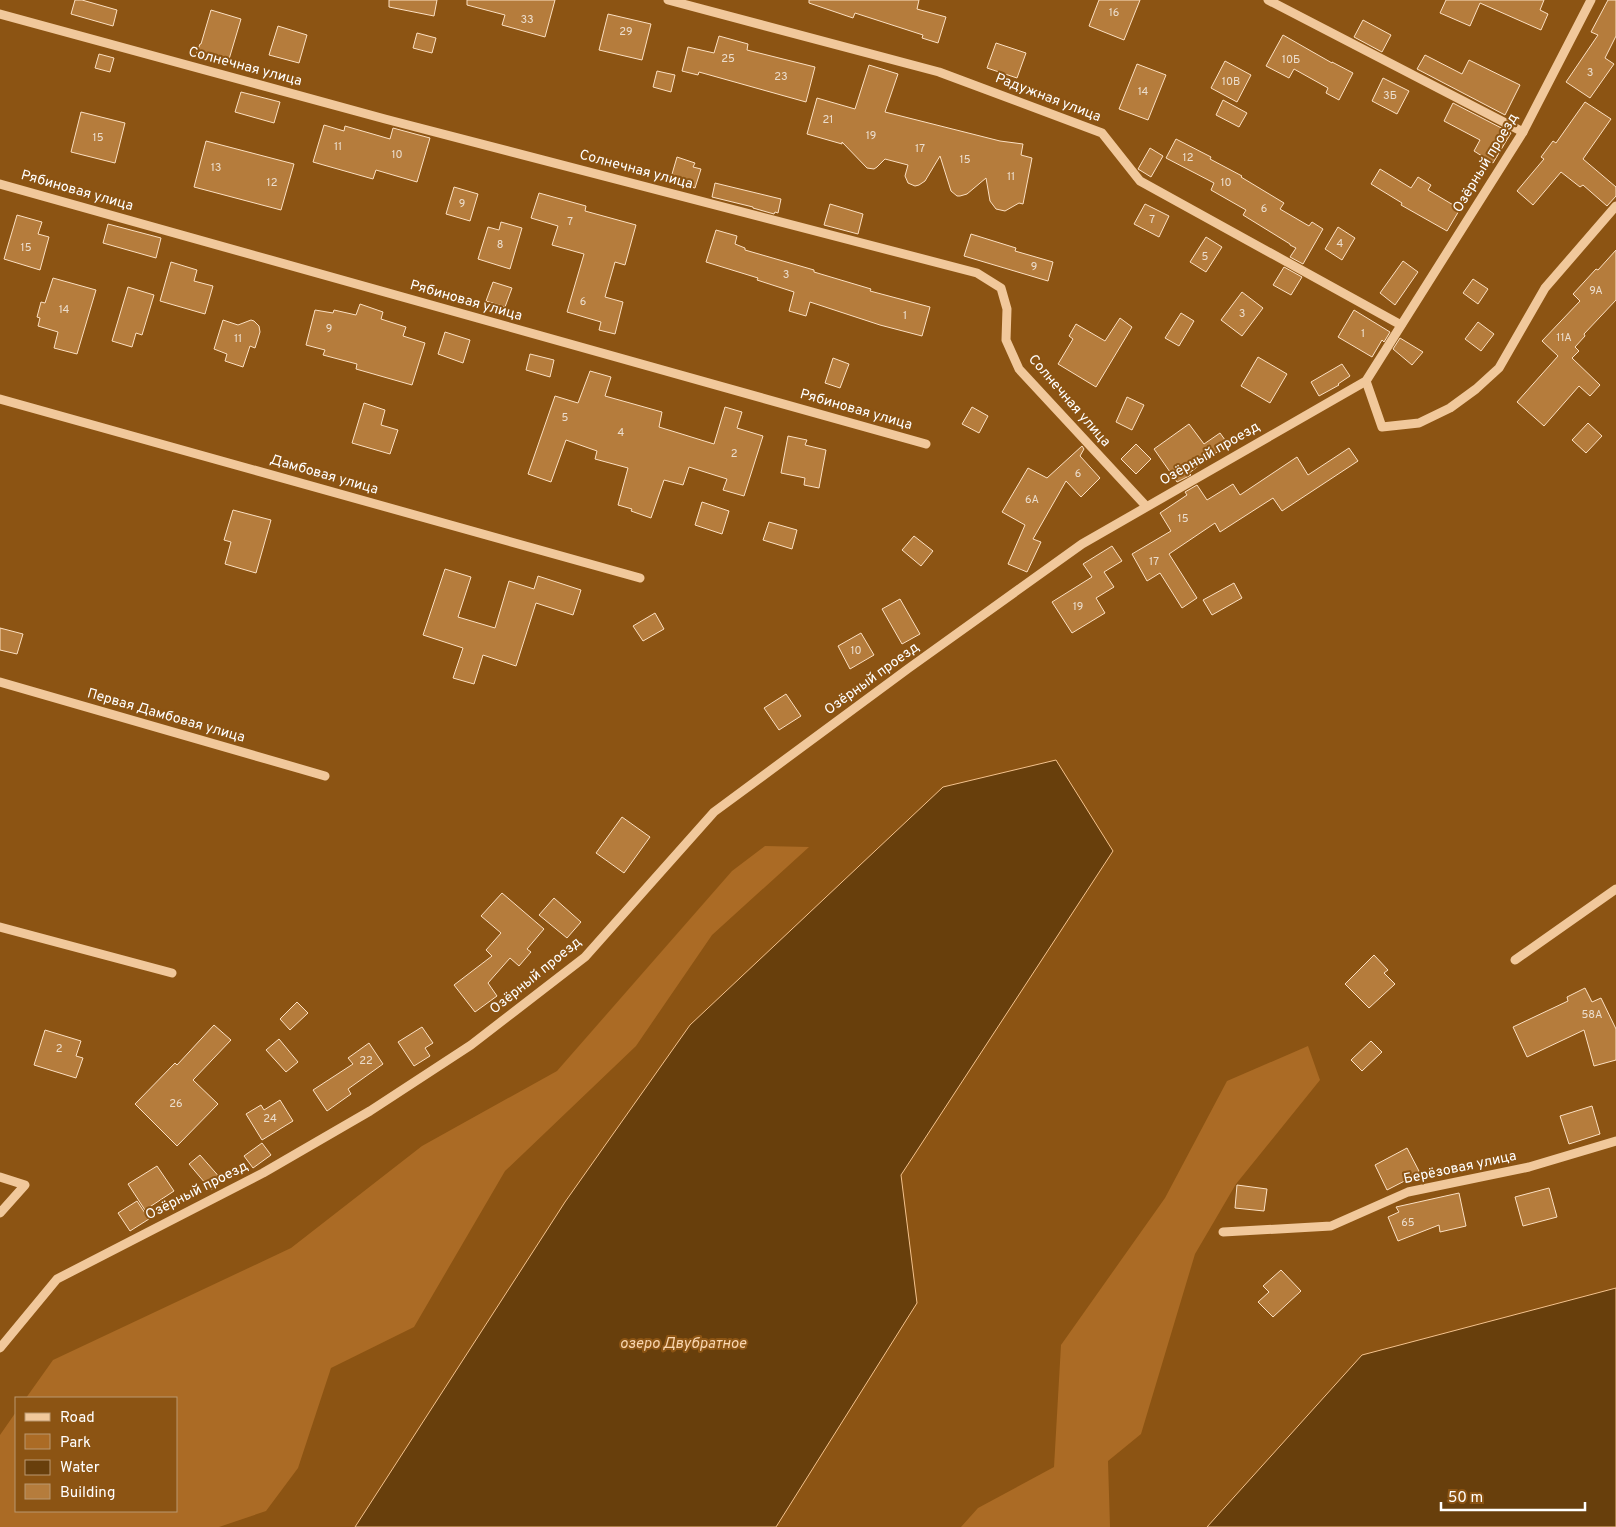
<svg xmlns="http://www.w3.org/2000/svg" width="1616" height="1527" font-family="Overpass,sans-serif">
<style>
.green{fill:#ab6b25}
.water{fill:#683f0c;stroke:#f4c28d}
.building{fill:#b57c3c;stroke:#fce0c2}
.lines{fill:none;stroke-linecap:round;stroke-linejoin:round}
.minor{stroke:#f1c89b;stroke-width:9}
.labels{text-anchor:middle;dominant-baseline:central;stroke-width:4;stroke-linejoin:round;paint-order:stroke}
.number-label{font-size:11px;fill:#ecdece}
.street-label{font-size:14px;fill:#fff;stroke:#8c5413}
.water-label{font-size:15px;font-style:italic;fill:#f9d6b0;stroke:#8c5413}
</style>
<rect width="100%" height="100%" fill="#8c5413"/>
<g class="green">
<path d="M 765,846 L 809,847 L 712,935 L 636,1046 L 505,1171 L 414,1327 L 331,1368 L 298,1468 L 266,1511 L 219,1527 L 0,1527 L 0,1435 L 16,1412 L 16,1511 L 176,1511 L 176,1398 L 26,1398 L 53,1360 L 291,1248 L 422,1146 L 557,1071 L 732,871 Z"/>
<path d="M 1308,1046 L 1320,1080 L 1236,1184 L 1195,1254 L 1141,1434 L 1108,1461 L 1110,1527 L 961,1527 L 978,1508 L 1054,1467 L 1061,1345 L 1165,1198 L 1227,1081 Z"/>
</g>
<g class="water">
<path d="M 1056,760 L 1113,851 L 901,1175 L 917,1303 L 776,1527 L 355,1527 L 565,1202 L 690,1025 L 943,787 Z"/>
<path d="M 1616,1288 L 1616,1527 L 1207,1527 L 1362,1355 Z"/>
</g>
<g class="building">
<path d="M 75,0 L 82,0 L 117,10 L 113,26 L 71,14 Z"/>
<path d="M 389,0 L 437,0 L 434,16 L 389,7 Z"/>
<path d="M 467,0 L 555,0 L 545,37 L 502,25 L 505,15 L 467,5 Z"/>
<path d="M 809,0 L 919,0 L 917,9 L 946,17 L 938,43 L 922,38 L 923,35 L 855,13 L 853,18 L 809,3 Z"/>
<path d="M 1099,0 L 1140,0 L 1124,40 L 1089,26 Z"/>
<path d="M 1446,0 L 1544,0 L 1540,10 L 1548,14 L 1541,30 L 1480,3 L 1470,26 L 1440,13 Z"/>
<path d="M 1608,0 L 1616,0 L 1616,36 L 1605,58 L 1614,64 L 1590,98 L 1566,82 L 1598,35 L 1591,32 Z"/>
<path d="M 211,10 L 241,19 L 227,66 L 195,57 L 200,44 L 201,44 Z"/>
<path d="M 608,14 L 651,24 L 642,60 L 599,50 Z"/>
<path d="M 1363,20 L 1391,35 L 1382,52 L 1354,37 Z"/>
<path d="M 278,26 L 307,35 L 299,63 L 269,55 Z"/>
<path d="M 417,33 L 436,38 L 432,53 L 413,48 Z"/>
<path d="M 1283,35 L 1332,63 L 1332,62 L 1353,73 L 1339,100 L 1326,93 L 1328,88 L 1294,69 L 1289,78 L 1266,66 Z"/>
<path d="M 719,36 L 748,44 L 747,50 L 815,67 L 806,102 L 699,72 L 698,75 L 682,71 L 688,47 L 714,53 Z"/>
<path d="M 996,43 L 1026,53 L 1017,78 L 987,68 Z"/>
<path d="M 99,54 L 114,58 L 110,72 L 95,68 Z"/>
<path d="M 1425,55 L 1462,74 L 1469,60 L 1520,85 L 1505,115 L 1417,69 Z"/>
<path d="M 1225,61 L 1251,75 L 1237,102 L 1211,88 Z"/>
<path d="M 1137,64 L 1166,75 L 1148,120 L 1119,109 Z"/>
<path d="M 869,65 L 898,74 L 885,112 L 1000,141 L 1023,144 L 1021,155 L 1032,158 L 1023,204 L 1019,203 L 1005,211 L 996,209 L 990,201 L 986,178 L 967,194 L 960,196 L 957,196 L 951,191 L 940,156 L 925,181 L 919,185 L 915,186 L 908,183 L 905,176 L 908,165 L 885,159 L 877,167 L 874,169 L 867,168 L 842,142 L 842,144 L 807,134 L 817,98 L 855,109 Z"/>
<path d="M 657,71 L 675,75 L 671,92 L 653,87 Z"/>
<path d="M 1383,78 L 1409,91 L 1397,114 L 1372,101 Z"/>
<path d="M 241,92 L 280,102 L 274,123 L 235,112 Z"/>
<path d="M 1223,100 L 1247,113 L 1239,127 L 1216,115 Z"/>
<path d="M 1585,102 L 1611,119 L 1583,159 L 1616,187 L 1616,196 L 1607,206 L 1583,185 L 1580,187 L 1561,172 L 1533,205 L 1517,191 L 1544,159 L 1541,157 L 1553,141 L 1556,143 Z"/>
<path d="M 1453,103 L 1511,133 L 1493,163 L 1474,151 L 1480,140 L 1444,121 Z"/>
<path d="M 81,112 L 125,123 L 115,163 L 71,152 Z"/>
<path d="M 324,125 L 344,131 L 345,126 L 390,139 L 393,128 L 430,138 L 417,182 L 376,170 L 373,179 L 313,162 Z"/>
<path d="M 1176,139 L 1211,157 L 1210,159 L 1242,176 L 1241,177 L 1284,203 L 1280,209 L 1309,226 L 1312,222 L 1323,229 L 1303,264 L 1290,257 L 1296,248 L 1290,245 L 1290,244 L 1243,215 L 1246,210 L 1211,190 L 1214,183 L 1166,158 Z"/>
<path d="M 206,141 L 294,164 L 281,210 L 194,187 Z"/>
<path d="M 1150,148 L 1163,156 L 1151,177 L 1138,169 Z"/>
<path d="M 677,157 L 695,163 L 693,167 L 701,169 L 695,188 L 670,181 Z"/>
<path d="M 1380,169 L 1411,188 L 1418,177 L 1431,185 L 1428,190 L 1460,209 L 1447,231 L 1401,205 L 1402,203 L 1371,184 Z"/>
<path d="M 715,183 L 781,199 L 778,213 L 775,212 L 774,214 L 753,208 L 753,207 L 712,197 Z"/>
<path d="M 454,187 L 478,194 L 470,221 L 446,214 Z"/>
<path d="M 539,193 L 586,206 L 585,211 L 636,225 L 625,265 L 615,262 L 605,297 L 623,302 L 615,334 L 599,330 L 601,322 L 567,312 L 584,254 L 552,245 L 558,226 L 531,218 Z"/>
<path d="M 830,204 L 863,214 L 858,234 L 824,225 Z"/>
<path d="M 1145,204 L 1169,216 L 1159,237 L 1134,224 Z"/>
<path d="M 17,215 L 42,222 L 38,234 L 49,237 L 40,270 L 4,259 Z"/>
<path d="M 501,222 L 522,228 L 510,269 L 478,259 L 488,227 L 499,230 Z"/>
<path d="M 108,224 L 161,238 L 156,258 L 103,243 Z"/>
<path d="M 1338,227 L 1355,238 L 1342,260 L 1325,249 Z"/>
<path d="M 716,230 L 737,236 L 735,244 L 745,248 L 745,250 L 814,270 L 814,272 L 871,289 L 870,291 L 930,307 L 922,336 L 880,325 L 810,302 L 806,316 L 789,311 L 794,292 L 757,280 L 758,278 L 706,262 Z"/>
<path d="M 971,234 L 1016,248 L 1015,251 L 1053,262 L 1048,281 L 964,256 Z"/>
<path d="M 1206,237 L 1222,247 L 1206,272 L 1190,262 Z"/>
<path d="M 1616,250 L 1616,300 L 1584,334 L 1585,336 L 1575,347 L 1579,351 L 1572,358 L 1600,385 L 1590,396 L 1579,386 L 1544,426 L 1517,402 L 1558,356 L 1542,341 L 1580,301 L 1573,294 L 1596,269 L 1598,270 Z"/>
<path d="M 1403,261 L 1418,272 L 1395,305 L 1380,293 Z"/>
<path d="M 171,262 L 197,270 L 194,281 L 213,286 L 205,314 L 160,301 Z"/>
<path d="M 1284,267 L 1302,277 L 1291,295 L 1273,285 Z"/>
<path d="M 53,278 L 96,290 L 77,354 L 54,348 L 58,332 L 38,326 L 40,318 L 37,317 L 41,302 L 45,303 Z"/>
<path d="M 1473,279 L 1488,289 L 1478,304 L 1463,293 Z"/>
<path d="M 493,282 L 512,288 L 505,307 L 486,301 Z"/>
<path d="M 128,287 L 154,295 L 142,335 L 136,333 L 132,347 L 112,341 Z"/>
<path d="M 1242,292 L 1263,308 L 1242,336 L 1221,320 Z"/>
<path d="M 360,304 L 383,312 L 381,319 L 406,327 L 403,336 L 425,343 L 412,385 L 356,369 L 357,364 L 323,355 L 325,350 L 306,345 L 315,310 L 333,313 L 334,310 L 356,315 Z"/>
<path d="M 1354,310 L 1390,332 L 1384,342 L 1382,340 L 1372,357 L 1338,337 Z"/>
<path d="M 1181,313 L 1194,321 L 1179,346 L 1165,338 Z"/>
<path d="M 1120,318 L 1132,327 L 1096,387 L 1058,364 L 1073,339 L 1069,336 L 1076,324 L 1105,341 Z"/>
<path d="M 223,320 L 238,325 L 251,320 L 254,321 L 259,326 L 260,332 L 255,348 L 250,346 L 243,367 L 225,361 L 227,354 L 214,349 Z"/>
<path d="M 1478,322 L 1494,334 L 1481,351 L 1465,339 Z"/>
<path d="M 445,332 L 470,340 L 463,363 L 438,354 Z"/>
<path d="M 1400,338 L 1423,352 L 1412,365 L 1393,349 Z"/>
<path d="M 530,354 L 554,360 L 550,377 L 526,370 Z"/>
<path d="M 1258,357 L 1287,374 L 1270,403 L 1241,386 Z"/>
<path d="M 833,358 L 849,364 L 840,388 L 825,383 Z"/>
<path d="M 1342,364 L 1350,376 L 1338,384 L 1339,385 L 1319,396 L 1311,382 Z"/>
<path d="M 590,371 L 611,377 L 605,396 L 662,412 L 659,427 L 714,444 L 725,407 L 742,412 L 737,428 L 763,436 L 744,496 L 723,490 L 727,479 L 689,467 L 683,485 L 664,480 L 651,518 L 631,511 L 632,509 L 618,505 L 628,468 L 595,459 L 597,451 L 566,440 L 551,482 L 528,474 L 555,396 L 578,403 Z"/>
<path d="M 1127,397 L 1144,405 L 1132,430 L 1116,422 Z"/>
<path d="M 364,403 L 385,410 L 381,425 L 398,430 L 390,454 L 352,443 Z"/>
<path d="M 972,407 L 988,416 L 979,433 L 962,424 Z"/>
<path d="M 1588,423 L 1602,436 L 1586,453 L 1572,440 Z"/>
<path d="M 1189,424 L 1204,444 L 1220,433 L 1228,444 L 1189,473 L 1191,475 L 1177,482 L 1154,449 Z"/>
<path d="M 788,436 L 807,440 L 805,445 L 826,450 L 819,488 L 804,485 L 805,478 L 781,473 Z"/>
<path d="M 1136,444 L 1151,459 L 1136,474 L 1121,459 Z"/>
<path d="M 1082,446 L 1084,449 L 1080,456 L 1100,478 L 1081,497 L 1066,481 L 1033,539 L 1041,542 L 1027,572 L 1008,564 L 1025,525 L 1002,512 L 1028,468 L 1047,478 Z"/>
<path d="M 1349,448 L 1358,461 L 1282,511 L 1273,498 L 1220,532 L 1215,523 L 1169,554 L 1197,598 L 1182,608 L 1160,573 L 1147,581 L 1132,554 L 1171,531 L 1160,513 L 1187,495 L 1185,492 L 1197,485 L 1207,500 L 1233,484 L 1240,495 L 1297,457 L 1308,475 Z"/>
<path d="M 702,502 L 729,511 L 722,534 L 695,525 Z"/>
<path d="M 233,510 L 271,520 L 256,573 L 225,564 L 231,542 L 224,540 Z"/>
<path d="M 769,522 L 797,530 L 792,549 L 763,540 Z"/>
<path d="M 914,536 L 933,551 L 921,566 L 902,550 Z"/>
<path d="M 1112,546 L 1122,561 L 1104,572 L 1114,587 L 1096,598 L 1105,613 L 1072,633 L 1052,602 L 1092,577 L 1083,564 Z"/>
<path d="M 445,569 L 471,577 L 458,617 L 495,628 L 509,581 L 534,589 L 538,576 L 581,590 L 573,615 L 536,603 L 516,666 L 483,655 L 474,684 L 453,678 L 463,648 L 423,635 Z"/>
<path d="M 1234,583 L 1242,598 L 1212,615 L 1203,600 Z"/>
<path d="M 900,599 L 920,634 L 902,644 L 882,609 Z"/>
<path d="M 655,613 L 664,629 L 643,641 L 633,626 Z"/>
<path d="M 0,628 L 23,634 L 17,654 L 0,650 Z"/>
<path d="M 861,633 L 874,655 L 850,669 L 838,646 Z"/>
<path d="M 786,694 L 801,716 L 779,730 L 764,708 Z"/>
<path d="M 622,817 L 650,837 L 624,873 L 596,853 Z"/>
<path d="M 502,893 L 544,929 L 527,949 L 531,952 L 519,966 L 510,958 L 488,983 L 497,996 L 475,1012 L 454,985 L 492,956 L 486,950 L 501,933 L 481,916 Z"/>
<path d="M 554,898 L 581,922 L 567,938 L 539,915 Z"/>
<path d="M 1374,955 L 1388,970 L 1384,973 L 1395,984 L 1369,1008 L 1345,984 Z"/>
<path d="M 1585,988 L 1592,1002 L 1601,998 L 1616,1029 L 1616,1060 L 1594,1066 L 1584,1030 L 1527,1057 L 1513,1027 L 1568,1001 L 1567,997 Z"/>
<path d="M 297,1002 L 308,1013 L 290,1030 L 280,1019 Z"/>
<path d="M 214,1025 L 231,1040 L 193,1080 L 218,1104 L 177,1146 L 135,1104 L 175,1063 L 177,1065 Z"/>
<path d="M 422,1027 L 433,1043 L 425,1048 L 430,1056 L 414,1066 L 398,1042 Z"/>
<path d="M 45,1030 L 81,1041 L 76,1056 L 83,1058 L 76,1078 L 34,1065 Z"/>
<path d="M 279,1039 L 298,1062 L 286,1072 L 266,1050 Z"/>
<path d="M 1371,1041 L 1382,1052 L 1362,1071 L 1351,1060 Z"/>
<path d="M 369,1043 L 383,1064 L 348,1089 L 351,1094 L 327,1111 L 313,1090 L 353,1064 L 348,1058 Z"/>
<path d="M 280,1100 L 293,1121 L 262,1140 L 246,1114 L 261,1105 L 264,1110 Z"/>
<path d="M 1592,1106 L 1600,1134 L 1569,1144 L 1560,1116 Z"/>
<path d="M 262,1143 L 271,1155 L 253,1168 L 244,1156 Z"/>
<path d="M 1407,1148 L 1420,1173 L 1387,1190 L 1375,1165 Z"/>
<path d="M 200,1155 L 222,1180 L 211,1190 L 189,1164 Z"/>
<path d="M 157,1166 L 174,1191 L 145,1210 L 128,1184 Z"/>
<path d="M 1237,1185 L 1267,1189 L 1264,1211 L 1235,1208 Z"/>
<path d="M 1549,1188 L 1557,1217 L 1523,1226 L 1515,1197 Z"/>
<path d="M 1459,1193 L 1466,1226 L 1440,1232 L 1439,1225 L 1398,1241 L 1388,1217 L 1399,1212 L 1396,1207 Z"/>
<path d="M 137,1201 L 149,1219 L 130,1231 L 118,1213 Z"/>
<path d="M 1281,1270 L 1301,1291 L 1273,1317 L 1258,1302 L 1269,1292 L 1263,1286 Z"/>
</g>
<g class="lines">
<g class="minor">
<path d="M 668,0 L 939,72 L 1102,133 L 1140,181 L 1401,325"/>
<path d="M 1268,0 L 1523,132"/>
<path d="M 0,14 L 385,119 L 977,273 L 1001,288 L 1007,309 L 1006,340 L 1019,369 L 1146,506"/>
<path d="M 0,184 L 926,444"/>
<path d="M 1366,381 L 1382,427 L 1419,423 L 1450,408 L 1476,389 L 1499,368 L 1545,288 L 1616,206"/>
<path d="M 0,399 L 640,578"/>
<path d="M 0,682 L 325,776"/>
<path d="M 0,927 L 172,973"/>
<path d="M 1515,960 L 1616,889"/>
<path d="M 0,1177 L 25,1185 L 0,1213"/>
<path d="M 1223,1232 L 1331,1226 L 1408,1192 L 1529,1167 L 1616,1141"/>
<path d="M 0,1348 L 57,1279 L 263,1173 L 370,1111 L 471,1045 L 585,957 L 714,812 L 909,668 L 1082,544 L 1366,381 L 1523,132 L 1591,0"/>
</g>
</g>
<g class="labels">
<g class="number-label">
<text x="1114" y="13">16</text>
<text x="527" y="20">33</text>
<text x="626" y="32">29</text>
<text x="728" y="59">25</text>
<text x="1291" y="60">10Б</text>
<text x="1590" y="73">3</text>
<text x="781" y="77">23</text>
<text x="1231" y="82">10В</text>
<text x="1143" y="92">14</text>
<text x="1390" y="96">3Б</text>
<text x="828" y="120">21</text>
<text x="871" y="136">19</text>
<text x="98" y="138">15</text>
<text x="338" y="147">11</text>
<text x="920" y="149">17</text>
<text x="397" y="155">10</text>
<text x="1188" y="158">12</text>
<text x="965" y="160">15</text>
<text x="216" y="168">13</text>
<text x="1011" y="177">11</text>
<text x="272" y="183">12</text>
<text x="1226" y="183">10</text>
<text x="462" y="204">9</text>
<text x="1264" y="209">6</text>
<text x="1152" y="220">7</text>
<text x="570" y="222">7</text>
<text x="1340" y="244">4</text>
<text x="500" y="245">8</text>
<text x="26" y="248">15</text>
<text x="1205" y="257">5</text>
<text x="1034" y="267">9</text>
<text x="786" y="275">3</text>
<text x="1596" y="291">9А</text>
<text x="583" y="302">6</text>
<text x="64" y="310">14</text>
<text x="1242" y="314">3</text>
<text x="905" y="316">1</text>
<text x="329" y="329">9</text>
<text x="1363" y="334">1</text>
<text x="1564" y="338">11А</text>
<text x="238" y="339">11</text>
<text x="565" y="418">5</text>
<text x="621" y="433">4</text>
<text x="734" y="454">2</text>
<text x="1078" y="474">6</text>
<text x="1032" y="500">6А</text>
<text x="1183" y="519">15</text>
<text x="1154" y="562">17</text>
<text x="1078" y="607">19</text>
<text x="856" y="651">10</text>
<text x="1592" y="1015">58А</text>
<text x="59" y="1049">2</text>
<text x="366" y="1061">22</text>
<text x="176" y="1104">26</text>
<text x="270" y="1119">24</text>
<text x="1408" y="1223">65</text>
</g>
<g class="street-label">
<text transform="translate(245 67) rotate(15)">Солнечная улица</text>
<text transform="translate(1048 98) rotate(21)">Радужная улица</text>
<text transform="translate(1486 163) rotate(-59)">Озёрный проезд</text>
<text transform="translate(636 170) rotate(15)">Солнечная улица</text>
<text transform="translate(77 191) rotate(16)">Рябиновая улица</text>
<text transform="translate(466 301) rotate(16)">Рябиновая улица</text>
<text transform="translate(1069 401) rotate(49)">Солнечная улица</text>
<text transform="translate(856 410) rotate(16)">Рябиновая улица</text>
<text transform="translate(1210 454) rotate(-30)">Озёрный проезд</text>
<text transform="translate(324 475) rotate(16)">Дамбовая улица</text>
<text transform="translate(872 679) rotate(-36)">Озёрный проезд</text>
<text transform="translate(166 716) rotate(16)">Первая Дамбовая улица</text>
<text transform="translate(536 976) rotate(-39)">Озёрный проезд</text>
<text transform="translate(1460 1168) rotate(-12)">Берёзовая улица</text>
<text transform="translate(197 1191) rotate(-27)">Озёрный проезд</text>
</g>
<g class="water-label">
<text x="683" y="1344">озеро Двубратное</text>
</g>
</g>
<rect x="15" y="1397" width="162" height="115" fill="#8c5413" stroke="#ba9871"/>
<rect x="25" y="1413" width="25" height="8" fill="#f1c89b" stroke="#ba9871"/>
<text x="60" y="1422" font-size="15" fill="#ffffff">Road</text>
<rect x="25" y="1434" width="25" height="15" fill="#ab6b25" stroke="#ba9871"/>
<text x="60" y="1447" font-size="15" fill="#ffffff">Park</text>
<rect x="25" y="1460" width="25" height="15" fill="#683f0c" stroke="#ba9871"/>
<text x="60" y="1472" font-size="15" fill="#ffffff">Water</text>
<rect x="25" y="1484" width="25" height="15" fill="#b57c3c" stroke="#ba9871"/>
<text x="60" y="1497" font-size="15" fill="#ffffff">Building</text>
<path d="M1441 1502v8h144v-8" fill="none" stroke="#ffffff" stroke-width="2.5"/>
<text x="1448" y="1502" font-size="15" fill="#ffffff" stroke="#8c5413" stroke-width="4" paint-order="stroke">50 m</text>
</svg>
